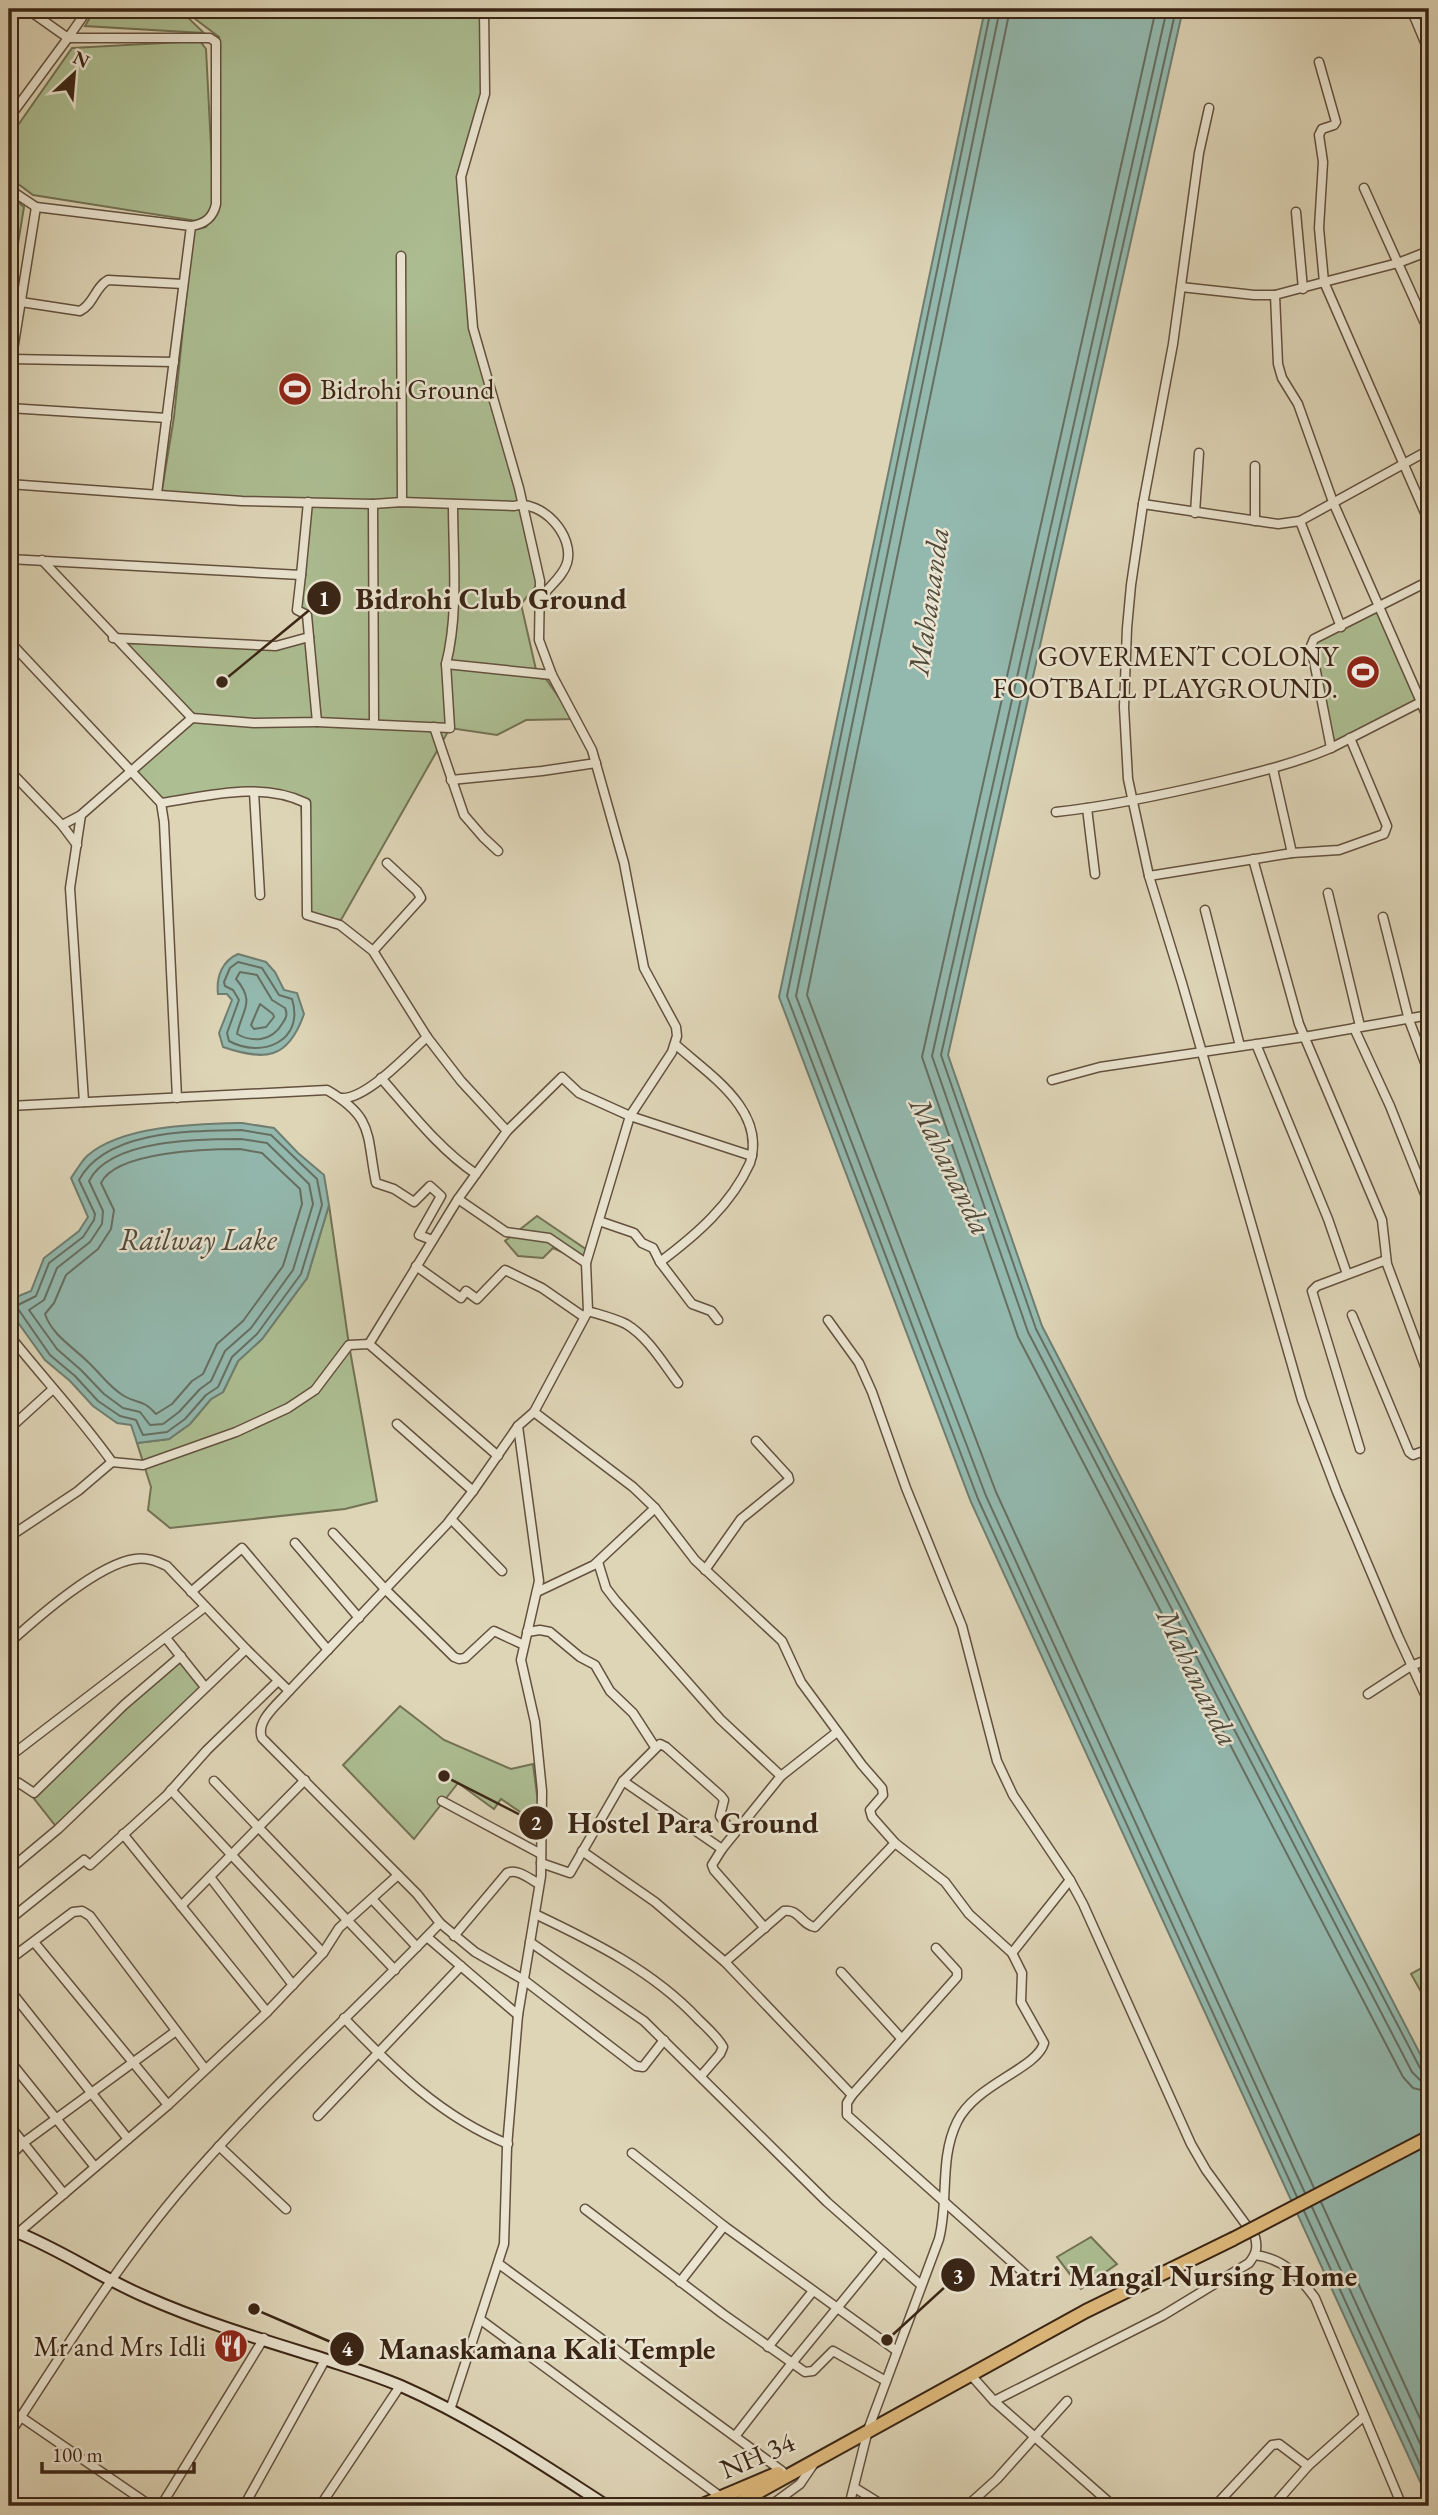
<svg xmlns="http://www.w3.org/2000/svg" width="1438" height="2515" font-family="'EB Garamond',serif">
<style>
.green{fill:#acbe92;stroke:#737254;stroke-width:2}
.water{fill:#93b9af;stroke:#6f7e71;stroke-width:2}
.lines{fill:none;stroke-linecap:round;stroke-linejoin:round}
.shore{stroke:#666f62;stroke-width:2}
.minor-casing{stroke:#63513e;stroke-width:11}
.secondary-casing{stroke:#3a2515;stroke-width:14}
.primary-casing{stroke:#3a2515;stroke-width:16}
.minor{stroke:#eae4d0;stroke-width:8}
.secondary{stroke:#eae4d0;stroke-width:10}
.primary{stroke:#dfba7c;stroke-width:12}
.primary-bridge-casing{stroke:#3a2515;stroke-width:16;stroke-linecap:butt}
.primary-bridge{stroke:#dfba7c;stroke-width:12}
.labels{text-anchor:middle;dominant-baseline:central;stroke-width:5;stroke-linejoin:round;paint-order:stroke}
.poi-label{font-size:28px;fill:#3a2515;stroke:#eae4d0;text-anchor:end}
.street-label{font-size:28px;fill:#3a2515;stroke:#eae4d0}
.water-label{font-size:30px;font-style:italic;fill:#504a3c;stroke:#eae4d0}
.leader{fill:none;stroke:#3a2515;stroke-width:2.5}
.callout-dot{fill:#3a2515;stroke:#eae4d0;stroke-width:2.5}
.mark-label{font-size:21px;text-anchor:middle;font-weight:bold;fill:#fff}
.callout-label{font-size:30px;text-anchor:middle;font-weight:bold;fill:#3a2515;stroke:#eae4d0;stroke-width:5;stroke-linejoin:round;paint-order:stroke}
</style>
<rect width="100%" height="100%" fill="#ded5b7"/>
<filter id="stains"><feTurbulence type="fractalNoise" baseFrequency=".00286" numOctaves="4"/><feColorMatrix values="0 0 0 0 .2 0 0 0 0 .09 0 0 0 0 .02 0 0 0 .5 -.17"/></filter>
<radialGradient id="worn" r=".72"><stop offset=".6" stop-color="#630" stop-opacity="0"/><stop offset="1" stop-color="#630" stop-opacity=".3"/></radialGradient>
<g class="green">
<path d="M 95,9 L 179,9 L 204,33 L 85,26 Z"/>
<path d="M 182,9 L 484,9 L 485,94 L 461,177 L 473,328 L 523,504 L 540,581 L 521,604 L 537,674 L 470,667 L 546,679 L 574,719 L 526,720 L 497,735 L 450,728 L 341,920 L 307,915 L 301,800 C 260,781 203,797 161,803 L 135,774 L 192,718 L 123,643 L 276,646 L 309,637 L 307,615 L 297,610 L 308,502 L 373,504 L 371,724 L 374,725 L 376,507 L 519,505 L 161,496 L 174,417 L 193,229 L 206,227 L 218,206 L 219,37 Z"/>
<path d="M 200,41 L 206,49 L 214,205 L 203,222 L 33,195 L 9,177 L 9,138 L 72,48 Z"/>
<path d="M 9,195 L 24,207 L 9,299 Z"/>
<path d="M 1379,609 L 1417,702 L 1332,745 L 1315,642 Z"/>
<path d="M 329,1205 L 349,1345 L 377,1501 L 345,1509 L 170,1528 L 148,1510 L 151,1487 L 137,1443 L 169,1439 L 190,1424 L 211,1399 L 223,1392 L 238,1361 L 262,1339 L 307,1278 Z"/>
<path d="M 537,1216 L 590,1252 L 586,1263 L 553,1248 L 543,1258 L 518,1256 L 505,1241 Z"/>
<path d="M 181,1657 L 205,1687 L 58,1829 L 32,1796 Z"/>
<path d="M 400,1706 L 444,1740 L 511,1769 L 533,1764 L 541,1826 L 501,1799 L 494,1809 L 458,1783 L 414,1839 L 343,1765 Z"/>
<path d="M 1429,1964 L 1429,2006 L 1411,1974 Z"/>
<path d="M 1091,2237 L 1117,2264 L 1081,2289 L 1057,2257 Z"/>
</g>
<g class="water">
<path d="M 985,9 L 1183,9 L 948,1055 L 1042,1326 L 1429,2071 L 1429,2501 L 971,1502 L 779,997 Z"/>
<path d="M 238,954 L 266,962 L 275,972 L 284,990 L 297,993 L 304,1014 C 288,1060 265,1061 223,1047 L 219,1033 L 232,1000 L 227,994 L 218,994 C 216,977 222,961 238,954 Z"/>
<path d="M 242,1123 L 274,1128 L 298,1153 L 324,1175 L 329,1205 L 307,1278 L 262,1339 L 238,1361 L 223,1392 L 211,1399 L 190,1424 L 169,1439 L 137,1443 L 131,1425 L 117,1423 L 93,1406 L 70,1381 L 45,1360 L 9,1310 L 9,1300 L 31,1291 L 44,1258 L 79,1231 L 88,1217 L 71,1178 C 76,1171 81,1162 87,1156 C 122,1125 197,1124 242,1123 Z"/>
</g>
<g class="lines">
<g class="shore">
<path d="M 991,9 L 787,996 L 978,1499 L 1297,2197"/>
<path d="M 1000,9 L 796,996 L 986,1496 L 1305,2193"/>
<path d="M 1010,9 L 807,995 L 996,1492 L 1314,2188"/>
<path d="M 1156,9 L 922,1057 L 1018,1337 L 1403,2077 L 1413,2088 L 1429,2092"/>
<path d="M 1167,9 L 932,1056 L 1028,1332 L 1412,2072 L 1420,2080 L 1429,2081"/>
<path d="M 1176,9 L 941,1055 L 1036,1329 L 1420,2068 L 1424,2072 L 1429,2073"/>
<path d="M 238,962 L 262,968 L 279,995 L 292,999 C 305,1041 262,1059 229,1041 L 227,1033 L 239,1000 L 233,990 L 225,986 L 224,982 L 230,968 Z"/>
<path d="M 240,972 L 257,975 L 272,1000 L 285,1008 C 288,1015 286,1018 282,1024 C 272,1041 253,1043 237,1034 C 242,1010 256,1002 236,979 Z"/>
<path d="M 260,1004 L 273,1014 L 274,1017 L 266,1027 L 254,1029 L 251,1025 Z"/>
<path d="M 241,1130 L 271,1135 L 317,1179 L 322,1205 L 301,1274 L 257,1334 L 232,1357 L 218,1387 L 206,1395 L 185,1419 L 167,1432 L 143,1435 L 136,1420 L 120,1416 L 98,1401 L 75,1376 L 50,1355 L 16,1306 L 36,1296 L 49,1263 L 83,1237 L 94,1220 L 95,1214 L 79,1180 C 106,1130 191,1131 241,1130 Z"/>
<path d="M 241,1139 L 267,1143 L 309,1184 L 313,1204 L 293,1270 L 251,1328 L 225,1351 L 211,1381 L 200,1389 L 179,1412 L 163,1424 L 150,1425 L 140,1412 L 123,1408 L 104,1394 L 81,1370 L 57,1349 L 29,1310 L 44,1300 L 57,1268 L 90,1242 L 102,1224 L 103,1211 L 89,1181 C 110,1139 200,1139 241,1139 Z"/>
<path d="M 240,1149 L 262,1153 L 300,1189 L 302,1204 L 283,1266 L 243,1321 L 217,1344 L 203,1374 L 192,1381 L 172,1404 L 156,1414 C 143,1399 138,1404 124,1396 C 109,1387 101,1374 88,1362 C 73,1347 52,1335 45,1314 L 54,1303 L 66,1275 L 98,1249 L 111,1229 L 114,1210 L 101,1183 C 116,1151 209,1149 240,1149 Z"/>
<path d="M 1321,2202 L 1429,2438"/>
<path d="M 1312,2207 L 1429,2463"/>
<path d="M 1304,2211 L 1429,2484"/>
</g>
<g class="minor-casing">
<g id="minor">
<path d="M 1411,9 L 1429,52"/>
<path d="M 68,38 L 210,38 L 216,42 L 216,204 C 213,218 205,224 191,226"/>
<path d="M 68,38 L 88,9"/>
<path d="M 1319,62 L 1336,122 L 1334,125 L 1322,129 L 1319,135 L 1323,162 L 1319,228 L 1324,282 L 1275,295 L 1278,364 L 1282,378 L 1298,404 L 1333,502 L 1421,702 L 1429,698"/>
<path d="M 1209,108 L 1199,153 L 1173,344 L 1143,504 L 1131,585 L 1127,628 L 1124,707 L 1128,779 L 1149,876 L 1182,983 L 1302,1400 L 1337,1492 L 1398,1636 L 1429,1703"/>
<path d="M 9,118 L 68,38 L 27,9"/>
<path d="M 1364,188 L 1429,332"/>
<path d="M 9,189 L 36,207 L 191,226 L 157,493"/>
<path d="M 1296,212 L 1303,289"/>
<path d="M 1429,251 L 1398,263 L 1324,282 L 1429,522"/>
<path d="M 401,256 L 402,502"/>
<path d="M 1181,287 L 1254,295 L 1275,295"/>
<path d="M 21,302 L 80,311 C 94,304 95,287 108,280 L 183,284"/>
<path d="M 11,359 L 174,362"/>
<path d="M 9,375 L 36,207"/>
<path d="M 9,408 L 167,418"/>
<path d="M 1255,466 L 1255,521"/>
<path d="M 9,484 L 242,501 L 373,504 L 402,502 L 514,506 C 542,499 575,536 567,563 C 563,577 548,587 540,599"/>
<path d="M 373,504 L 374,724"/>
<path d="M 1143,504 L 1278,524 L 1300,521 L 1429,450"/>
<path d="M 1195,513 L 1199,453"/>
<path d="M 1300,521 L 1341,627"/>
<path d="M 9,559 L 301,575 L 308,502"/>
<path d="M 42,560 L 192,718"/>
<path d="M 1429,581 L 1314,639 L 1311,646 L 1331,748 L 1421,702 L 1429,722"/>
<path d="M 113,638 L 276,646 L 309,637"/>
<path d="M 9,641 L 161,803 L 164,822 L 177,1098"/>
<path d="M 446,664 C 459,613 453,556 453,504"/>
<path d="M 317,722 L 450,728 L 446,664 L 552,675"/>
<path d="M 434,727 L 464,815 L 483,837 L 498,851"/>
<path d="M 1273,769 L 1292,853"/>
<path d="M 9,770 L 62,825 L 81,815"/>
<path d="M 451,780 L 542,771 L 596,763"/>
<path d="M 254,792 L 260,895"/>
<path d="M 161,803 C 208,796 261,781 306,803 L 307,915 L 340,925 L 373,951 L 427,1037 L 461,1081 L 507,1131"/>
<path d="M 1087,808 L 1095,874"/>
<path d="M 1056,812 C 1112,806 1167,794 1222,781 C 1259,772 1296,763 1331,748"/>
<path d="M 62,825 L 77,845"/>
<path d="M 1253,859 L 1299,1024 L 1382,1220 L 1387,1264 L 1429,1377"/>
<path d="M 1149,876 L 1292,853 L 1339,850 L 1384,834 L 1387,826 L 1350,738"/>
<path d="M 1328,893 L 1360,1026"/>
<path d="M 1205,910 L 1240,1046"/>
<path d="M 1383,917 L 1409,1020 L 1429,1073"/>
<path d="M 373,951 L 421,898 L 417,891 L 387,863"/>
<path d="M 1354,1028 L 1390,1106 L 1429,1204"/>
<path d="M 1256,1044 L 1328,1219 L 1347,1274"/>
<path d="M 381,1078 C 410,1111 439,1149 476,1174"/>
<path d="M 1052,1080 L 1100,1067 L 1304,1037 L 1429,1015"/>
<path d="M 341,1098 C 366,1100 408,1054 427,1037"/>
<path d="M 84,1102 L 70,888 L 81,815 L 192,718 L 254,723 L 317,722 L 307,615 L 297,610 L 301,575"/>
<path d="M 9,1106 L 327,1090 C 375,1118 366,1135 376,1183 L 394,1189 L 414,1202 L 430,1186 L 441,1196 L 419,1235 L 432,1240"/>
<path d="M 458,1199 L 506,1232 L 549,1238 L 586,1263"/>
<path d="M 599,1221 L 634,1233 L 642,1243 L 653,1248 L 660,1262 C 696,1235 731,1205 750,1163 C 767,1110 708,1074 675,1044"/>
<path d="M 660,1262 L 692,1304 L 711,1311 L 718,1320"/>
<path d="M 416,1266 L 461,1298 L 466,1291 L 477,1299 L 505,1270 L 542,1288 L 584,1317"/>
<path d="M 588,1311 C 601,1315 614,1318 626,1324 C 648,1337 663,1363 678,1383"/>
<path d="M 1352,1315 L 1409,1452 L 1413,1455 L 1429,1449"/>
<path d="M 828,1320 L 859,1363 L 872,1392 L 906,1488 L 962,1626 L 997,1761 L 1013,1795 L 1070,1880 L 1083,1904 L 1191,2144 L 1206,2170 L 1255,2237 C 1258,2248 1256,2254 1249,2263 L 1162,2316 L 994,2401"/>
<path d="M 9,1335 C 43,1378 80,1417 112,1462 L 143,1465 L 236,1432 L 288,1408 L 315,1390 L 349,1345 L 369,1344 L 498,1456"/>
<path d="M 369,1344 L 458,1199 L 476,1174 L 507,1131 L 562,1077 L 579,1093 L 630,1116 L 752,1156"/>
<path d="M 534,1412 L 633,1487 L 655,1508 L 695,1560 L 782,1641 L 801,1682 L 862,1765 L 882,1788 L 883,1795 L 870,1810 L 872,1817 L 895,1843 L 945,1882 L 969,1914 L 1012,1953 L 1022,1973 L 1021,2002 L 1044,2043 C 1037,2069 975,2084 957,2122 C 939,2159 949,2200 939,2239 L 868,2430 L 849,2506"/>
<path d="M 397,1424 L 473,1491"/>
<path d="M 9,1429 L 53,1389"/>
<path d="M 1360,1449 L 1312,1291 L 1317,1286 L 1386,1260"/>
<path d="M 451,1519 L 502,1571"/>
<path d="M 333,1533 L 386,1590 L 454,1657 L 459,1659 L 465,1658 L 494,1631 L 524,1645"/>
<path d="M 9,1537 L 78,1491 L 112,1462"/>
<path d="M 295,1543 L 359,1618"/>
<path d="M 598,1562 L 606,1588 L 616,1601 L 720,1719 L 781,1776"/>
<path d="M 705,1570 L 741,1519 L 789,1480 L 788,1476 L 756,1441"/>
<path d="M 191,1592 L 242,1548 L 328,1650"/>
<path d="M 537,1592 L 594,1565 L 655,1508"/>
<path d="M 527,1632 L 540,1630 L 550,1632 L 580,1657 L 595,1665 L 610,1691 L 633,1713 L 655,1747"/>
<path d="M 166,1638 L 205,1687"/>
<path d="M 9,1643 C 38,1617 98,1564 135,1559 C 147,1557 156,1561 167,1566 L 246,1649"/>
<path d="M 289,1691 C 279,1703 255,1721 262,1738 L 417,1894 L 440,1923"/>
<path d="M 1368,1694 L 1411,1666 L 1429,1659"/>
<path d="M 9,1757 L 205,1607"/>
<path d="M 214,1781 L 395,1970"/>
<path d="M 623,1781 L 722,1849 L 781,1776 L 837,1732"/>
<path d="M 171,1790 L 323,1953"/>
<path d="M 9,1791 L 19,1783 L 34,1793 L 124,1705 L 181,1656"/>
<path d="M 442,1801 L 541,1854"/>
<path d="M 123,1834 L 267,2012"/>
<path d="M 722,1849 L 712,1865 L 714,1870 L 765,1928"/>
<path d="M 582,1851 L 655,1902 L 725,1962 L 852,2095 L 957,1977 L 957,1971 L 936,1948"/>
<path d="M 541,1863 L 570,1873 L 623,1781 L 660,1744 L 666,1747 L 721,1796 L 724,1800 L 720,1816 L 734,1834"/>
<path d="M 9,1870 L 58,1829 L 246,1649 L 289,1691 L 447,1524 L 473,1491 L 518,1426"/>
<path d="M 210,1877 L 293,1985"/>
<path d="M 372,1899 L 417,1947"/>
<path d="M 181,1906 L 305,1780"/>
<path d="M 535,1914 C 594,1942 653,1971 698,2019 C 706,2027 717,2036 723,2047 L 720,2054 L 701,2076"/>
<path d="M 9,1920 L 84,1860 L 90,1865 L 167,1795 L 207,1750 L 278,1681"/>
<path d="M 454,1936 L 507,1873 C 517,1868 530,1879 539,1884"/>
<path d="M 427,1937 L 518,2015"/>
<path d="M 34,1942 L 168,2105"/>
<path d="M 530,1942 L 644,2021 L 827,2202 L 921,2285"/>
<path d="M 1012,1953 L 1070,1880"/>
<path d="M 9,1960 L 73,1912 L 82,1911 L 90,1916 L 205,2069"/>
<path d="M 725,1962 L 784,1911 C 798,1908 803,1926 815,1927 L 895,1843"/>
<path d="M 841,1972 L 901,2038"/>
<path d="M 9,1989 L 128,2139"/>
<path d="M 344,2018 C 393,2069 441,2117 508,2144"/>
<path d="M 9,2060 L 95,2167"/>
<path d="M 852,2095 L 847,2103 L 847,2115 L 1034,2282"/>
<path d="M 318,2116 L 461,1966"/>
<path d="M 9,2125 L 64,2194"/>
<path d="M 219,2146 L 286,2209"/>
<path d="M 632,2153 L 724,2226 L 897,2351"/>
<path d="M 9,2157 L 23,2143 L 176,2031"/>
<path d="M 585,2209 L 723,2314 L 805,2372 L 813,2371 L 833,2351 L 886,2381"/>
<path d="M 18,2233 L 168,2105 L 267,2012 L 323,1953 L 339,1928 L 398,1875"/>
<path d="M 1255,2255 C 1284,2259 1298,2275 1315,2298 L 1402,2506"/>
<path d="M 499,2264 L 782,2471"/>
<path d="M 680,2282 L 724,2226"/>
<path d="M 481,2320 L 721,2497"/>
<path d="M 768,2347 L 813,2291"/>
<path d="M 970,2374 L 994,2401 L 1111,2504"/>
<path d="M 450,2410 L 504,2244 L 507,2147 L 518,2015 L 541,1876 L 542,1791 L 535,1722 L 521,1660 L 539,1581 L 518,1426 L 534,1412 L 588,1311 L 586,1263 L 630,1116 L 672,1052 L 677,1036 L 676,1027 L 644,968 L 624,863 L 592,750 L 552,675 L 539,640 L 540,581 L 519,488 L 473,328 L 461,177 L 485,94 L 484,9"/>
<path d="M 21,2417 L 151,2506"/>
<path d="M 9,2435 C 68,2345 124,2253 196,2172 C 273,2084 360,2007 440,1923 L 475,1952 L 524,1980 L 636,2066 L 643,2067 L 664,2040"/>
<path d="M 736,2435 L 792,2363 L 883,2252"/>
<path d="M 855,2488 L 884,2506"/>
<path d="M 161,2506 L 264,2338"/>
<path d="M 244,2506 L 325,2360"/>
<path d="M 320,2506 L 400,2386"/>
<path d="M 770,2506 L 800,2484 L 815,2462"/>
<path d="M 967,2506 L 997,2479 L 1067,2401"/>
<path d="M 1215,2506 L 1272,2445 L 1279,2444 L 1308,2466"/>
<path d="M 1273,2506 L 1308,2466 L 1363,2417"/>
</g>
</g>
<g class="secondary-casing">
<path id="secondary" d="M 9,2229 C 57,2247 99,2277 146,2297 C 202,2322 263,2340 321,2358 C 348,2367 375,2375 401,2386 C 474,2418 540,2463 607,2506"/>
</g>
<g class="primary-casing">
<g id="primary">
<path d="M 700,2506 L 778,2473"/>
<path d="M 733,2506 L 1086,2311 L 1233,2239"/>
</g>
</g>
<use href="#minor" class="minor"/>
<use href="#secondary" class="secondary"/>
<use href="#primary" class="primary"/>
<g class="primary-bridge-casing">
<path id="primary-bridge" d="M 1233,2239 L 1429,2137"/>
</g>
<use href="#primary-bridge" class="primary-bridge"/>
</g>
<defs>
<g id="stadium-disc" transform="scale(1.75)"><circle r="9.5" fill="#8f2418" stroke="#eae4d0"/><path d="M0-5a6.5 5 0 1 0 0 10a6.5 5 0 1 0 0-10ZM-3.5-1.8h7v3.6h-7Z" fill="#fff"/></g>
<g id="restaurant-disc" transform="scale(1.75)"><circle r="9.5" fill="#8f2418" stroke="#eae4d0"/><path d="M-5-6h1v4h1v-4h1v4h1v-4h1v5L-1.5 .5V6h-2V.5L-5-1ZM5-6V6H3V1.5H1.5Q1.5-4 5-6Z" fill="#fff"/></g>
</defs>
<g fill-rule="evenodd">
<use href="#stadium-disc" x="295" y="389"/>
<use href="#stadium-disc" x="1363" y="672"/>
<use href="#restaurant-disc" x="231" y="2346"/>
</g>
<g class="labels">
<g class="poi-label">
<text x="320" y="389" text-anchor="start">Bidrohi Ground</text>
<text x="1338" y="656">GOVERMENT COLONY<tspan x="1338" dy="32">FOOTBALL PLAYGROUND.</tspan></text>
<text x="206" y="2346">Mr and Mrs Idli</text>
</g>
<g class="street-label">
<text transform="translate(757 2455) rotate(-23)">NH 34</text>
</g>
<g class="water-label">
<text transform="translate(928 601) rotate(-82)">Mahananda</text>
<text transform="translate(951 1166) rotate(64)">Mahananda</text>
<text x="198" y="1239">Railway Lake</text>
<text transform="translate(1198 1677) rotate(64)">Mahananda</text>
</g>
</g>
<path class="leader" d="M222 682L324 598M444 1776L536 1823M887 2340L958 2275M254 2309L347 2349"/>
<g class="callout-dot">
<circle cx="222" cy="682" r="7"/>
<circle cx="444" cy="1776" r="7"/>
<circle cx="887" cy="2340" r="7"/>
<circle cx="254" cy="2309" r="7"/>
<circle cx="324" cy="598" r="18"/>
<circle cx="536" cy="1823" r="18"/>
<circle cx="958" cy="2275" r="18"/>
<circle cx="347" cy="2349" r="18"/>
</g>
<g class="mark-label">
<text x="324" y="606">1</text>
<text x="536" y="1830">2</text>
<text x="958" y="2283">3</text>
<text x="347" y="2356">4</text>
</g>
<g class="callout-label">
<text x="491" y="609">Bidrohi Club Ground</text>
<text x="693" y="1833">Hostel Para Ground</text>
<text x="1173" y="2286">Matri Mangal Nursing Home</text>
<text x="547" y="2359">Manaskamana Kali Temple</text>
</g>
<rect width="1438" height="2515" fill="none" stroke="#ded5b7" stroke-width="35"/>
<rect x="10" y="10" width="1417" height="2494" fill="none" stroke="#3a2515" stroke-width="3.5"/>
<rect x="18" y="18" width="1403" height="2480" fill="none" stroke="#3a2515" stroke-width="2"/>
<g transform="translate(74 74) rotate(26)" stroke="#eae4d0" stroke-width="5" paint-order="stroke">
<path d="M0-5L12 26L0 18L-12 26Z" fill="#3a2515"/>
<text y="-10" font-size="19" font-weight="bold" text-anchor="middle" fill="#3a2515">N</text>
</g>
<path d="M42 2462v10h152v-10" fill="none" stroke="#3a2515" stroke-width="3.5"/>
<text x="52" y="2462" font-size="21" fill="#3a2515" stroke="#eae4d0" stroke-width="5" paint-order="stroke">100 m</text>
<rect width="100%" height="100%" filter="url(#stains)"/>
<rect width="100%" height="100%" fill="url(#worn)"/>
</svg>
